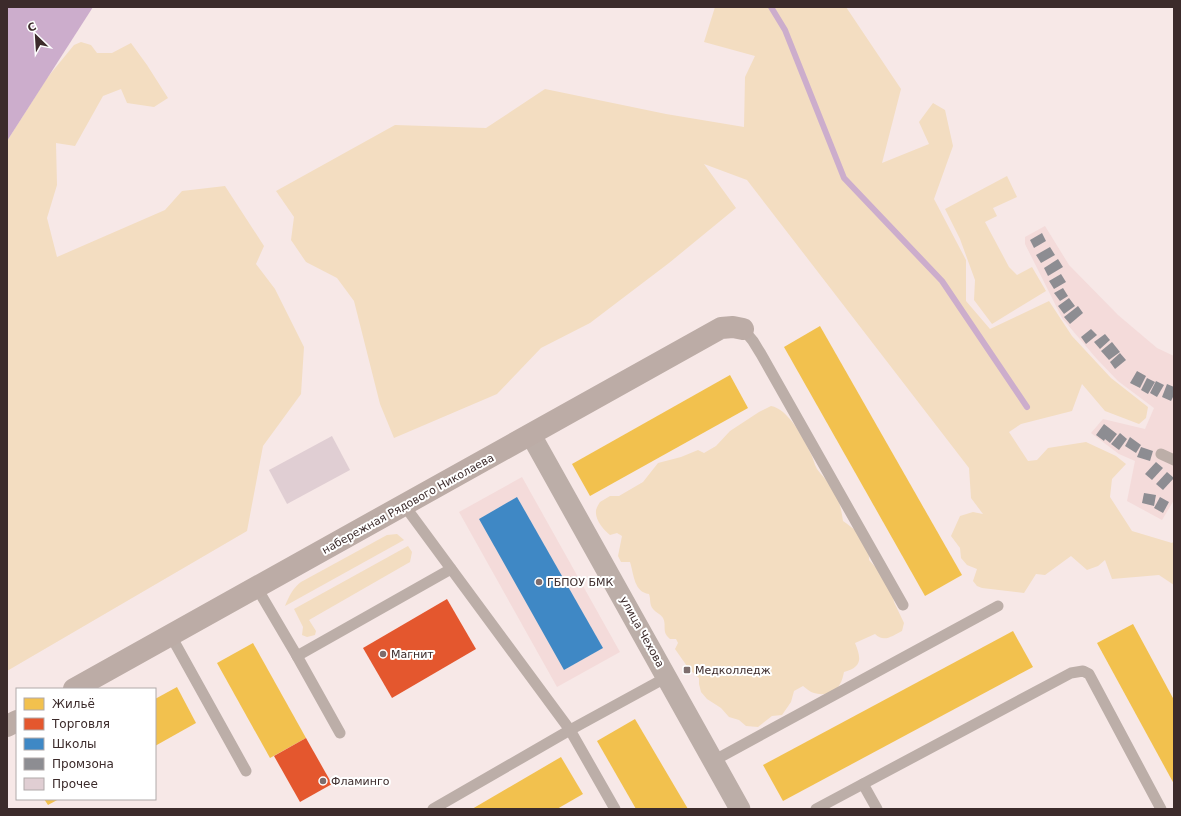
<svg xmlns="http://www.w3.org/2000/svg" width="1181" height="816" font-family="'DejaVu Sans',sans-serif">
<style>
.built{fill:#f4dbda}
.green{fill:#f3ddc1}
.water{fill:#ccadcc}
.homes{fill:#f2c14e}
.shops{fill:#e4572e}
.schools{fill:#3f88c5}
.industry{fill:#8d8d92}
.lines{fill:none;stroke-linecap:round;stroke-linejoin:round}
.stream{stroke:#ccadcc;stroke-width:6}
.building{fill:#e0ced3}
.lane{stroke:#bcaea8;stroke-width:11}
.street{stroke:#bcaea8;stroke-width:21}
.secondary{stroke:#bcaca6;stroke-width:22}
.poi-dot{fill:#7d6d6d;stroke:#fff;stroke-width:1.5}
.labels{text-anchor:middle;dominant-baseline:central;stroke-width:4;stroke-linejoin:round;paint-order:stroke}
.street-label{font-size:11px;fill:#3c2b2b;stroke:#fff}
.poi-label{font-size:11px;fill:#3c2b2b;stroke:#fff;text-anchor:start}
</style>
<rect width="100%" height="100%" fill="#f7e8e7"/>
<g class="built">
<path d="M 1045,226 L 1069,265 L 1118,315 L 1157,348 L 1174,356 L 1174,500 L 1162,520 L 1127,501 L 1135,461 L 1119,454 L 1091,433 L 1103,419 L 1145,429 L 1154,408 L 1118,381 L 1096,358 L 1062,318 L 1025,244 L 1025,237 Z"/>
<path d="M 522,477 L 620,652 L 557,687 L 459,512 Z"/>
</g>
<g class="green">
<path d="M 715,7 L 846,7 L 901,89 L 882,163 L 929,144 L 919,122 L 933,103 L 945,110 L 953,146 L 934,199 L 966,260 L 966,301 L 990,329 L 1049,301 L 1072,336 L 1111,378 L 1148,407 L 1146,418 L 1139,424 L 1105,411 L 1082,384 L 1072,411 L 1021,424 L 1009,432 L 1028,461 L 1037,460 L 1048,448 L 1086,442 L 1116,456 L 1126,464 L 1112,479 L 1110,497 L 1132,531 L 1172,543 L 1174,541 L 1174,585 L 1159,575 L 1112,579 L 1105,560 L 1098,566 L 1087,570 L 1071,556 L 1045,575 L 1036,574 L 1024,593 L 982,588 L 977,586 L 973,581 L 977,569 L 967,565 L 961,558 L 960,548 L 951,536 L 960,516 L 973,512 L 983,514 L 971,498 L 969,468 L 747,180 L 704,164 L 736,208 L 669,263 L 590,323 L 541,348 L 497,394 L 394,438 L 380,404 L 354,301 L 337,278 L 306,262 L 291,240 L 294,217 L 276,191 L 395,125 L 486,128 L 545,89 L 666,114 L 744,127 L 745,77 L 755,56 L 704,42 Z"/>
<path d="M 81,42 L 91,45 L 97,53 L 112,53 L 131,43 L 147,65 L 168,98 L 154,107 L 127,103 L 121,89 L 103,96 L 75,146 L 56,143 L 57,185 L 47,218 L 57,257 L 165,210 L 182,191 L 225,186 L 264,246 L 256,264 L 275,289 L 304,347 L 301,394 L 263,446 L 247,531 L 7,671 L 7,141 L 47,78 L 74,45 Z"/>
<path d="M 1007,176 L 1017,197 L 993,208 L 997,216 L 985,222 L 1009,267 L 1017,275 L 1032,267 L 1046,291 L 992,324 L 974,300 L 975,280 L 960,239 L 945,209 Z"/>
<path d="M 771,406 C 788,409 803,437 810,452 C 813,457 814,464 817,469 C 821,475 827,480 831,486 C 839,497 841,508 843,521 C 857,531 870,540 869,560 L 880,572 L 892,593 L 894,602 L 904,623 L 902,631 C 892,636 884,643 875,634 L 855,643 C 861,658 863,667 844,672 C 843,676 842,681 840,684 C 836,693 823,696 814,693 C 810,692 807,689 803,686 L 794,691 L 791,702 L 782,715 L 772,716 L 758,727 L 746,726 L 739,720 L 729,717 L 721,708 L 707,699 L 701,692 L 699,684 L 699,678 L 689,669 L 675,649 L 678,643 L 676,639 L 670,639 C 661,632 667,626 663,618 C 661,614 656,613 653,609 C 649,604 651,599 649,594 C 634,592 634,575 630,562 L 621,562 L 618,556 L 622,536 L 617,533 L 610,535 C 604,530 595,520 596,511 C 596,508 599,504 600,502 L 610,496 L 619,496 L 643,482 L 658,463 L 681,457 L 698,450 L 704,453 L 716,446 L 730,431 L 759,412 Z"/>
<path d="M 397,534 L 404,540 L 285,606 C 289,596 293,588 301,582 L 387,535 Z"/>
<path d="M 408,546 L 412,552 L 410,562 L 309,620 L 316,631 L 315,635 L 307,637 L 302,635 L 303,627 L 294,609 Z"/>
</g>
<path class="water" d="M 7,7 L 93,7 L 7,141 Z"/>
<g class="homes">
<path d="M 820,326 L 962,575 L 925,596 L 784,347 Z"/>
<path d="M 730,375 L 748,408 L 590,496 L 572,464 Z"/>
<path d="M 1133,624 L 1174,700 L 1174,784 L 1097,643 Z"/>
<path d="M 1013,631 L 1033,667 L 783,801 L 763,765 Z"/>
<path d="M 253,643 L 306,738 L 270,758 L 217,663 Z"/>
<path d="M 177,687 L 196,723 L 155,746 L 155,699 Z"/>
<path d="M 635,719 L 688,809 L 636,809 L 597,741 Z"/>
<path d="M 561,757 L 583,794 L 557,809 L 472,809 Z"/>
<path d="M 44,799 L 59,799 L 48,805 Z"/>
</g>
<g class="shops">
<path d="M 447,599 L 476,649 L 392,698 L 363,648 Z"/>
<path d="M 306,738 L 332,784 L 300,802 L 274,756 Z"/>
</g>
<path class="schools" d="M 517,497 L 603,648 L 564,670 L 479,519 Z"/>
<g class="industry">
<path d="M 1042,233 L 1046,241 L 1034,248 L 1030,240 Z"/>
<path d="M 1050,247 L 1055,255 L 1041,263 L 1036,255 Z"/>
<path d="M 1058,259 L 1063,267 L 1048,276 L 1044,268 Z"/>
<path d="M 1061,274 L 1066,282 L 1054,289 L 1049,281 Z"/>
<path d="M 1063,288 L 1068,296 L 1060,301 L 1054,293 Z"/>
<path d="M 1069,298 L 1075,306 L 1064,314 L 1058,306 Z"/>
<path d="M 1078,306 L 1083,313 L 1070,324 L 1064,317 Z"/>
<path d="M 1091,329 L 1097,335 L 1086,344 L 1081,337 Z"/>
<path d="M 1105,334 L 1110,340 L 1100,349 L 1094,342 Z"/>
<path d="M 1112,342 L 1120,352 L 1109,360 L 1101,351 Z"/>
<path d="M 1120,353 L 1126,360 L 1115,369 L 1110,362 Z"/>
<path d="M 1137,371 L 1146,376 L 1140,388 L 1130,383 Z"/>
<path d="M 1147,378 L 1155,382 L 1148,394 L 1141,390 Z"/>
<path d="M 1156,381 L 1164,385 L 1157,397 L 1150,393 Z"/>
<path d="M 1167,384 L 1174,387 L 1174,395 L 1171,401 L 1162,397 Z"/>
<path d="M 1104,424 L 1117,434 L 1110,443 L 1105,439 L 1104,441 L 1096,435 Z"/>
<path d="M 1120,433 L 1127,439 L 1119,450 L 1111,444 Z"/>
<path d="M 1130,437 L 1141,445 L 1136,453 L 1125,446 Z"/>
<path d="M 1141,447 L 1153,451 L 1150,461 L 1137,457 Z"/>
<path d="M 1156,462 L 1163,468 L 1152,480 L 1145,474 Z"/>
<path d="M 1167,472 L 1174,478 L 1163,490 L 1156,484 Z"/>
<path d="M 1144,493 L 1156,495 L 1154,506 L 1142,503 Z"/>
<path d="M 1160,497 L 1169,502 L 1163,513 L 1154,508 Z"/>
</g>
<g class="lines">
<path class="stream" d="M 771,7 L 785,30 L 844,178 L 942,281 L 1027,407"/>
</g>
<path class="building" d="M 332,436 L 350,470 L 287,504 L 269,470 Z"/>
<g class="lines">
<g class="lane">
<path d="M 743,329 L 753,341 L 761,354 L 903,605"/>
<path d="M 1161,454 L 1174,460"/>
<path d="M 404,505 L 570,730 L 615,809"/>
<path d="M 257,588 L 297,656 L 340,733"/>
<path d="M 171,636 L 246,771"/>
<path d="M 297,656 L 451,569"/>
<path d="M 713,761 L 998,606"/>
<path d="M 863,784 L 877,809"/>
<path d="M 433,809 L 570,730 L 667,677"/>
<path d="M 816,809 L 1071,673 L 1083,671 L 1089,674 L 1161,809"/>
</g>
<path class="street" d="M 531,435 L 740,809"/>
<g class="secondary">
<path d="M 74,689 L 721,328 L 733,327 L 743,329"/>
<path d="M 7,726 L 17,721"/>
</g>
</g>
<g class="poi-dot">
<circle cx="539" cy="582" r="4"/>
<circle cx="383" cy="654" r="4"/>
<rect x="683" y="666" width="8" height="8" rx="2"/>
<circle cx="323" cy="781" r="4"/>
</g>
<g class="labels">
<g class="street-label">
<text transform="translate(408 504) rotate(-29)">набережная Рядового Николаева</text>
<text transform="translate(642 632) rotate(61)">улица Чехова</text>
</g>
<g class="poi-label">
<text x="547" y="582">ГБПОУ БМК</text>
<text x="391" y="654">Магнит</text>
<text x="695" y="670">Медколледж</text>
<text x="331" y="781">Фламинго</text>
</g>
</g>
<rect width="1181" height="816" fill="none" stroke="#3c2b2b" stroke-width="16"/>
<rect x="16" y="688" width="140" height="112" fill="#ffffff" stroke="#b1aaaa"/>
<rect x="24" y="698" width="20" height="12" fill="#f2c14e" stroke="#b1aaaa"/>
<text x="52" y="708" font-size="12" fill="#3c2b2b">Жильё</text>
<rect x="24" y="718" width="20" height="12" fill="#e4572e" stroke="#b1aaaa"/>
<text x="52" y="728" font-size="12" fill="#3c2b2b">Торговля</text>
<rect x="24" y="738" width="20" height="12" fill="#3f88c5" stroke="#b1aaaa"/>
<text x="52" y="748" font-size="12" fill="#3c2b2b">Школы</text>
<rect x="24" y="758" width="20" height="12" fill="#8d8d92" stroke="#b1aaaa"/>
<text x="52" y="768" font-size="12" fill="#3c2b2b">Промзона</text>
<rect x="24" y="778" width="20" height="12" fill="#e0ced3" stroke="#b1aaaa"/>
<text x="52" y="788" font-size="12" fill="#3c2b2b">Прочее</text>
<g transform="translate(36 36) rotate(335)" stroke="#ffffff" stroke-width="3" paint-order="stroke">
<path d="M0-3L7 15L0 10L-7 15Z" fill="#3c2b2b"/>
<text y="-6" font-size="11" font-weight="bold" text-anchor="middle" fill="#3c2b2b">С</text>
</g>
</svg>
